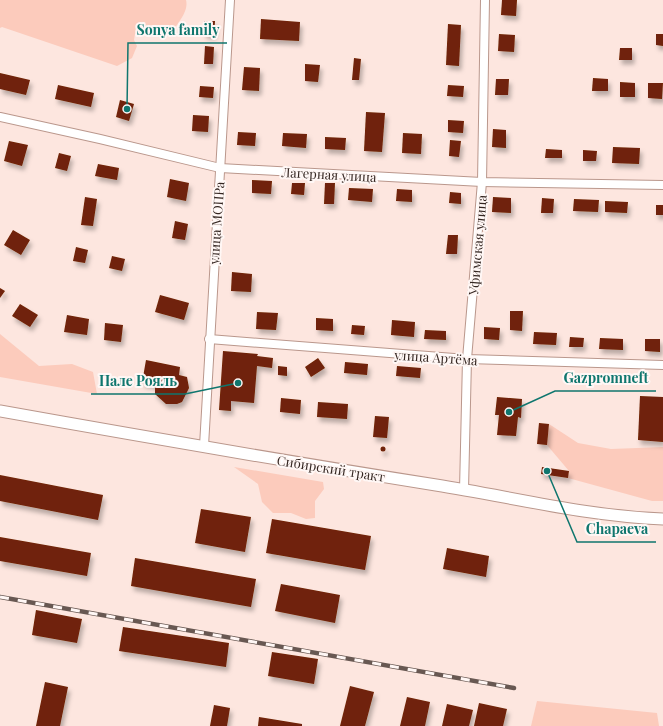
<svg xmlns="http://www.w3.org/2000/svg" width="663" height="726" font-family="'Playfair Display',serif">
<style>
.green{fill:#fccbbc}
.building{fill:#6f2307;filter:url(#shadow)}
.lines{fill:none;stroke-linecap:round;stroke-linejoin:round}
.minor-casing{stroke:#ba978c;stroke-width:10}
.secondary-casing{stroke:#ba978c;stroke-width:13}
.minor{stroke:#fff;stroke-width:8}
.secondary{stroke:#fff;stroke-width:11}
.rail-casing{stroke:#685852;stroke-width:4.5}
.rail{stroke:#fff7f5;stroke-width:3;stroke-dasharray:9;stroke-linecap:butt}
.labels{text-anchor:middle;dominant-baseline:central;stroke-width:4;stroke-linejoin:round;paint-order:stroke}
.street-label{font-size:13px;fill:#342621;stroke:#fff7f5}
.leader{fill:none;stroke:#0f766e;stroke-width:1.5}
.callout-dot{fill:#0f766e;stroke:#fff7f5;stroke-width:1.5}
.callout-label{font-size:14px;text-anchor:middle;font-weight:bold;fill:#0f766e;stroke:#fff7f5;stroke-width:4;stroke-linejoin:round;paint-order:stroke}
</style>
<defs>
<filter id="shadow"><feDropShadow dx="2.5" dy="4.5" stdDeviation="2" flood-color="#0004"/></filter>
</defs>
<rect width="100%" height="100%" fill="#fde6df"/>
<g class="green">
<path d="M 0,0 L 186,0 C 189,11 178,23 172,32 L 157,36 L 142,32 L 135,34 L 134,40 L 137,46 L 132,58 L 117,66 L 2,27 L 0,28 Z"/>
<path d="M 0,334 L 39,366 L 72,364 L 93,372 L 97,394 L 0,377 Z"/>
<path d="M 549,424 L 578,443 L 611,449 L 663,447 L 663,501 L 652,501 L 568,478 L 569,471 L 547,445 Z"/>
<path d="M 234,467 L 323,482 L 324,489 L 315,501 L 315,518 L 306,519 L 291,513 L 273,513 L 262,502 L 258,484 Z"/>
<path d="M 537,701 L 657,713 L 659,726 L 531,726 Z"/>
</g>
<g class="building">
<path d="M 502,0 L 517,0 L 516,16 L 501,15 Z"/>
<path d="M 261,19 L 300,22 L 299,41 L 260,39 Z"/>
<path d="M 204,21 L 215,21 L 214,35 L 204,34 Z"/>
<path d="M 448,24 L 461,25 L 459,66 L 446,65 Z"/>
<path d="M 499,34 L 515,35 L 514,52 L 498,51 Z"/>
<path d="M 656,34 L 663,34 L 663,46 L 656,45 Z"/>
<path d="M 205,46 L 214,47 L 213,64 L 204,64 Z"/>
<path d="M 620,48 L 632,48 L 632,60 L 619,60 Z"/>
<path d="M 354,58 L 361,59 L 359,80 L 352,80 Z"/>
<path d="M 305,64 L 320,65 L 318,82 L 305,81 Z"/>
<path d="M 244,67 L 260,68 L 259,91 L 242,90 Z"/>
<path d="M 0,73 L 30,80 L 26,95 L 0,89 Z"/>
<path d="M 593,78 L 608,79 L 608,91 L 592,91 Z"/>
<path d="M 496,79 L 509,79 L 508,95 L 495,95 Z"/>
<path d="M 620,82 L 635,83 L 635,97 L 620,97 Z"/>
<path d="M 648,83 L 663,83 L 662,99 L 648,98 Z"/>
<path d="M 58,85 L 94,93 L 91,107 L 55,99 Z"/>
<path d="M 448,85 L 464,86 L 463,97 L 447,96 Z"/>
<path d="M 200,86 L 214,87 L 213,98 L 199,97 Z"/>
<path d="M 120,100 L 134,104 L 129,121 L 116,117 Z"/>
<path d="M 366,112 L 385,113 L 382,152 L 364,151 Z"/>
<path d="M 193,115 L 209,116 L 208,132 L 192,131 Z"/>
<path d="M 448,120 L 464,121 L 463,133 L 448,132 Z"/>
<path d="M 493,129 L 506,130 L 506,148 L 492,147 Z"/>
<path d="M 238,132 L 256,133 L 255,146 L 237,145 Z"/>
<path d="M 283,133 L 307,134 L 306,148 L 282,146 Z"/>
<path d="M 403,133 L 422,134 L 421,154 L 402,153 Z"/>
<path d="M 325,137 L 346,138 L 345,150 L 325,149 Z"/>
<path d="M 450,140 L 461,141 L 459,157 L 449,156 Z"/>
<path d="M 9,141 L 28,145 L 22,166 L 4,161 Z"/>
<path d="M 613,147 L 640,148 L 639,164 L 612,163 Z"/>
<path d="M 546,149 L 562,150 L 562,158 L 545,158 Z"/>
<path d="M 583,150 L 597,151 L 596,161 L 583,161 Z"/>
<path d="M 59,153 L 71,156 L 67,171 L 55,168 Z"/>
<path d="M 98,164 L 119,168 L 117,180 L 95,176 Z"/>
<path d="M 170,179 L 189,183 L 186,201 L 167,197 Z"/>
<path d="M 252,180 L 272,181 L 271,194 L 252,193 Z"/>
<path d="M 292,183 L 305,183 L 304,195 L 291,194 Z"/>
<path d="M 325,183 L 335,183 L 334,204 L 324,204 Z"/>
<path d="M 349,188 L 373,189 L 372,202 L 348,200 Z"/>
<path d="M 397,189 L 412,190 L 412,202 L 396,201 Z"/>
<path d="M 450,192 L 461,193 L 461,204 L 449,203 Z"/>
<path d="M 85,197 L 97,199 L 93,226 L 81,225 Z"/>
<path d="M 493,197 L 511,198 L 511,213 L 492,212 Z"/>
<path d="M 542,198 L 554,199 L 553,213 L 541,213 Z"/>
<path d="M 574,199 L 599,200 L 598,212 L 573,211 Z"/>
<path d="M 605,201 L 628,202 L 627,213 L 605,212 Z"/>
<rect x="656" y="205" width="7" height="10"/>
<path d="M 175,221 L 188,224 L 185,240 L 172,238 Z"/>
<path d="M 13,230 L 30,240 L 21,255 L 4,245 Z"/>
<path d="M 448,235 L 458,235 L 457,254 L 446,254 Z"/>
<path d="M 76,247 L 88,250 L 85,263 L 73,261 Z"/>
<path d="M 112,256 L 125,259 L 122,271 L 109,268 Z"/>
<path d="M 232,272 L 252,274 L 251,292 L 231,291 Z"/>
<path d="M 0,288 L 5,291 L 0,298 Z"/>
<path d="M 160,295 L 189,303 L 184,320 L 155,312 Z"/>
<path d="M 20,304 L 38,315 L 30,327 L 12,316 Z"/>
<path d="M 510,311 L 523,311 L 522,331 L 510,330 Z"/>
<path d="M 257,312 L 278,313 L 276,330 L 256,329 Z"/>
<path d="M 67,315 L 89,319 L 87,335 L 64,332 Z"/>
<path d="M 316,318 L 333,319 L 333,331 L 316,330 Z"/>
<path d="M 392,320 L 415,322 L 414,337 L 391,335 Z"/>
<path d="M 105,323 L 123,325 L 121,342 L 104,340 Z"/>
<path d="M 352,325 L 365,326 L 364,335 L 351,334 Z"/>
<path d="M 484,327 L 500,328 L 499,340 L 484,339 Z"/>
<path d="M 425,330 L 446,331 L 446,340 L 424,339 Z"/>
<path d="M 534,332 L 557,333 L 556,345 L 533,344 Z"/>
<path d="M 570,337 L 584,338 L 583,347 L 569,347 Z"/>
<path d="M 600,338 L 623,339 L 623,350 L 599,349 Z"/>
<path d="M 645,339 L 660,339 L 660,352 L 645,351 Z"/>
<path d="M 223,351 L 258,354 L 257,356 L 273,358 L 272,368 L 257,366 L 254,403 L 231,401 L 231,411 L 219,410 Z"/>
<path d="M 318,358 L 325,368 L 311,377 L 305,367 Z"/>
<path d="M 146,360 L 180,367 L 179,375 L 187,377 L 189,388 L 182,402 L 177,404 L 166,404 L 155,394 L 155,385 L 142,383 Z"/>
<path d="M 345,362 L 368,364 L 367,375 L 344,373 Z"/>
<path d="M 278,366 L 287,367 L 287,376 L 278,375 Z"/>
<path d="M 397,366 L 421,368 L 420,378 L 396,376 Z"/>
<path d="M 640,396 L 663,397 L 663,442 L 638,440 Z"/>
<path d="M 497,397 L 522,399 L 521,418 L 518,417 L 516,436 L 497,435 L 499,415 L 495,415 Z"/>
<path d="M 281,398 L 301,400 L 300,414 L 280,412 Z"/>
<path d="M 318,402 L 348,404 L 347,419 L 317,417 Z"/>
<path d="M 375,416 L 389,417 L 387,438 L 373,437 Z"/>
<path d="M 539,423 L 549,424 L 547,445 L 537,444 Z"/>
<circle cx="383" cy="449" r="2.5"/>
<path d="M 542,467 L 569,471 L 568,478 L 541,474 Z"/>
<path d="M 0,475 L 103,495 L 98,520 L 0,501 Z"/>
<path d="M 201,509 L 251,517 L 245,552 L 195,543 Z"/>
<path d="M 272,519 L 371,536 L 365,570 L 266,553 Z"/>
<path d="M 0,537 L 91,553 L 87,576 L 0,561 Z"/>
<path d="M 447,548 L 489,556 L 486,577 L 443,569 Z"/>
<path d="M 135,558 L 256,579 L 251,607 L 131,586 Z"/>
<path d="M 281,584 L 340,595 L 335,623 L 275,611 Z"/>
<path d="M 36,610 L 82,619 L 77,643 L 32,635 Z"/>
<path d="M 123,627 L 229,643 L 226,667 L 119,651 Z"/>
<path d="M 272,652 L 318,659 L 314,684 L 268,676 Z"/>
<path d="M 45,682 L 68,687 L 60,726 L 36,726 Z"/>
<path d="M 350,686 L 374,692 L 365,726 L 340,726 Z"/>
<path d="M 407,697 L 430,702 L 425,726 L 400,726 Z"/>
<path d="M 479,703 L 507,709 L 503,726 L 474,726 Z"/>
<path d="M 447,704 L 473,710 L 469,726 L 442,726 Z"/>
<path d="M 214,705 L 230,708 L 227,726 L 210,726 Z"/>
<path d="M 259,717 L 302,724 L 302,726 L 258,726 Z"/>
</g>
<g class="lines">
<g class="minor-casing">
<g id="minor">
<path d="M 0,117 L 100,139 L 220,168 L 482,182 L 663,185"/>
<path d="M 209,339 L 467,359 L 663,365"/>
<path d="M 204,446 L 230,0"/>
<path d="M 464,490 L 467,359 L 482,182 L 485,0"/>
</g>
</g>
<g class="secondary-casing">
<path id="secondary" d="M 0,411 C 145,437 291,462 436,485 C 512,497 586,516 663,519"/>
</g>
<use href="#minor" class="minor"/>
<use href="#secondary" class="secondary"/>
<g class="rail-casing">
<path id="rail" d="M 0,597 L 514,688"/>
</g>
<use href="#rail" class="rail"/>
</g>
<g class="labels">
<g class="street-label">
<text transform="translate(329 174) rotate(3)">Лагерная улица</text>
<text transform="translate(216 223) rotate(-86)">улица МОПРа</text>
<text transform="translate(477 245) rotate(-85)">Уфимская улица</text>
<text transform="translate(436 357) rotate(4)">улица Артёма</text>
<text transform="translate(331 468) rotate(9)">Сибирский тракт</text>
</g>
</g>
<path class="leader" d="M127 109L128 43H227M509 412L555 391H656M238 383L185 394H91M547 471L577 542H656"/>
<g class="callout-dot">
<circle cx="127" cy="109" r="4"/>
<circle cx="509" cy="412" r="4"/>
<circle cx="238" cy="383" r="4"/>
<circle cx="547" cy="471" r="4"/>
</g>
<g class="callout-label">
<text x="178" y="35">Sonya family</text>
<text x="606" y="383">Gazpromneft</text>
<text x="138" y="386">Пале Рояль</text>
<text x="617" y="534">Chapaeva</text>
</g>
</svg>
